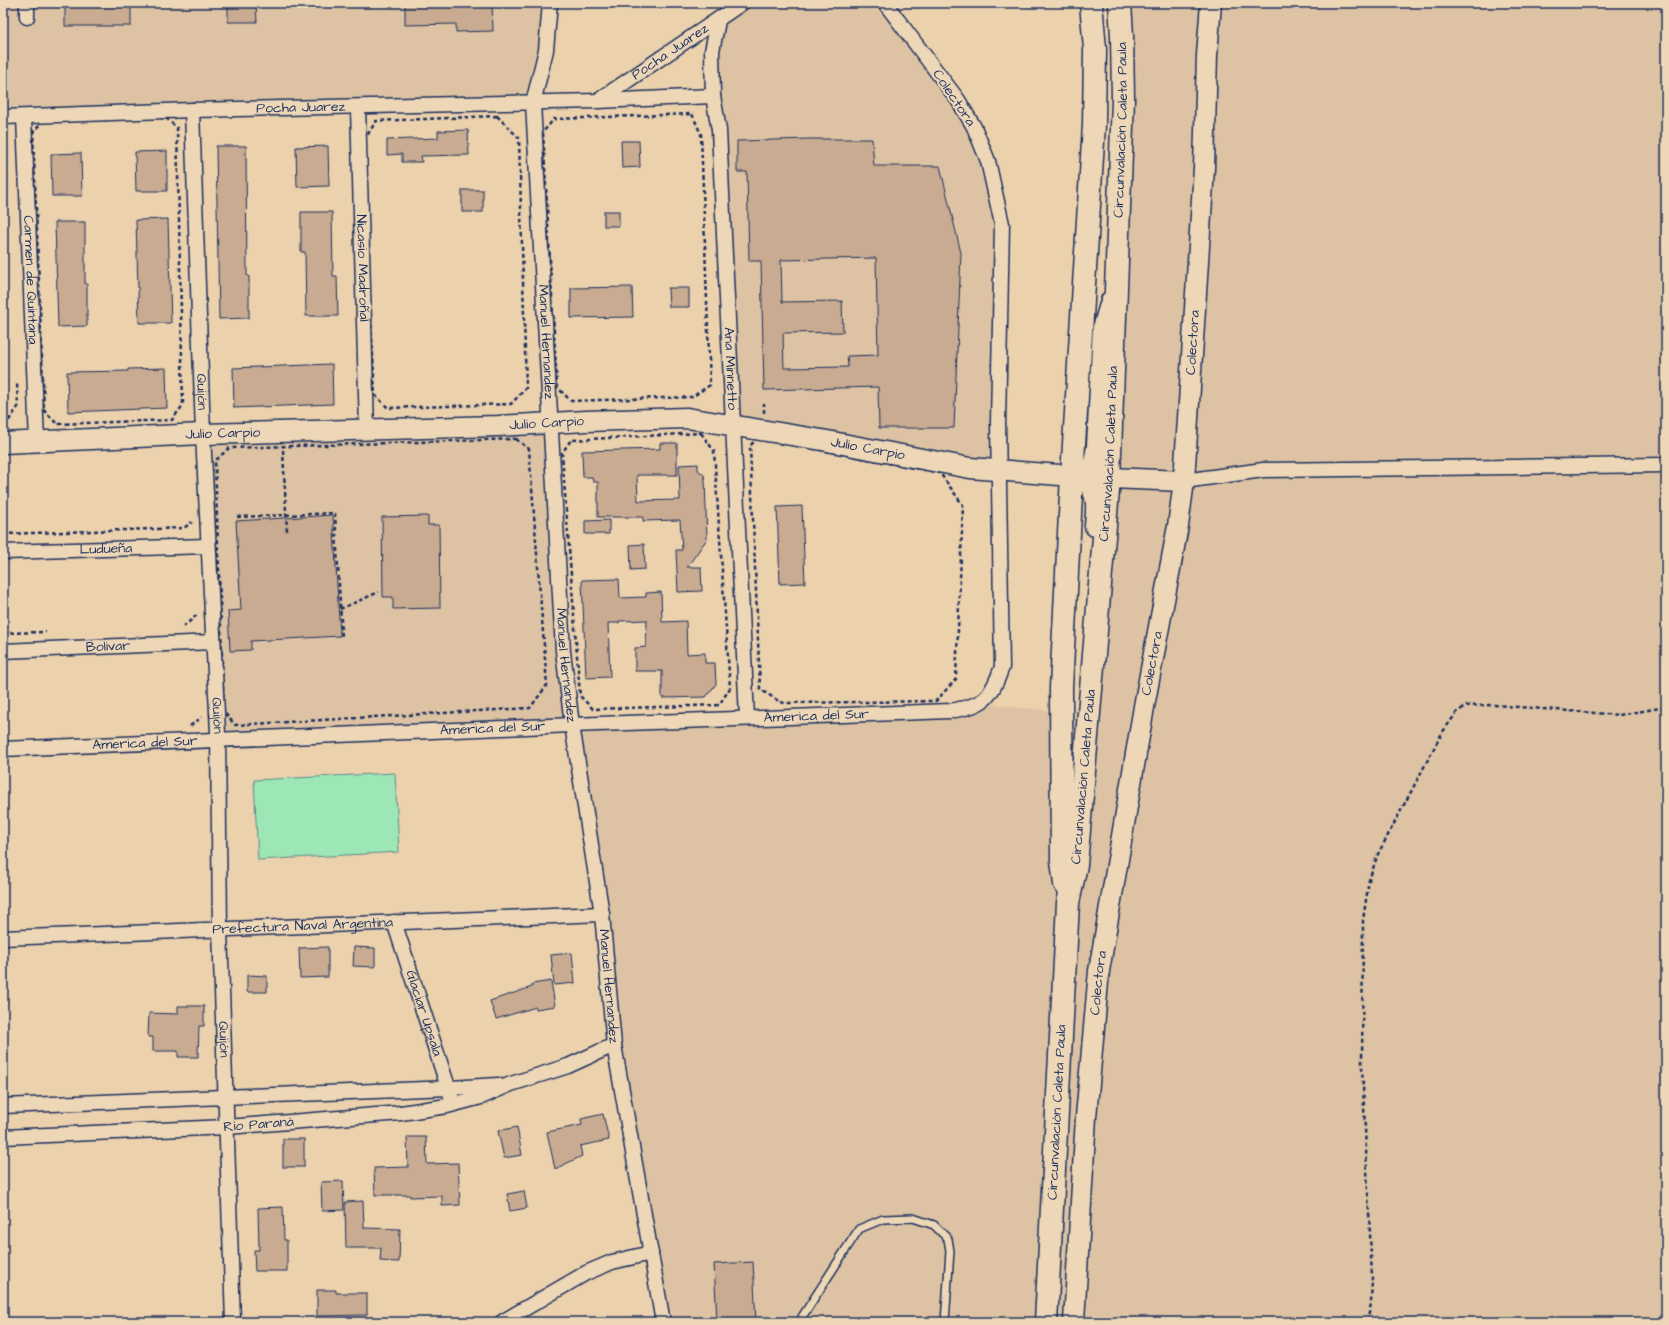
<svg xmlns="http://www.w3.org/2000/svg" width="1669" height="1325" font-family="'Architects Daughter',sans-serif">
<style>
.built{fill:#ddc3a3}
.green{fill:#9de6b6;stroke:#5c8a8a}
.building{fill:#c8ab90;stroke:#1b2f5e;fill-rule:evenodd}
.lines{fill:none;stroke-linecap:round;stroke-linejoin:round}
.lane-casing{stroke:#1b2f5e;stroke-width:10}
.street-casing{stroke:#1b2f5e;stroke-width:17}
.secondary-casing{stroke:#1b2f5e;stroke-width:23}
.highway-casing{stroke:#1b2f5e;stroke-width:25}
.path{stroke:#1b2f5e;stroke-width:2.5;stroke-dasharray:4 3;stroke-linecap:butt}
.lane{stroke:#edd7b6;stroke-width:7}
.street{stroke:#edd7b6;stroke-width:14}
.secondary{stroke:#edd7b6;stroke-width:20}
.highway{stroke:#edd7b6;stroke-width:22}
.labels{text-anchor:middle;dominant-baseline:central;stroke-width:4;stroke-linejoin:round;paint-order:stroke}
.street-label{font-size:14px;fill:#1b2f5e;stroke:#edd7b6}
</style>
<rect width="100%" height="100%" fill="#ecd1ad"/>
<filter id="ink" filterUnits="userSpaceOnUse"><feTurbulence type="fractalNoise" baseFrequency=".025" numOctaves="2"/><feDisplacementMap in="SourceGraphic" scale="8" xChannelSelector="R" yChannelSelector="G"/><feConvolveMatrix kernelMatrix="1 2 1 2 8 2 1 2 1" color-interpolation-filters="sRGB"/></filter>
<g filter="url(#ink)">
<g class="built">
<path d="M 3,3 L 550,3 L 533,103 L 3,117 Z"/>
<path d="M 742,3 L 885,3 L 958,100 L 997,198 L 999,471 L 732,425 L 719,130 L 718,21 Z"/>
<path d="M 1120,3 L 1666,3 L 1666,1322 L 663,1322 L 572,725 L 218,741 L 203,434 L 550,423 L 572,725 L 981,703 L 1060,712 L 1089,712 Z"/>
</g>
<path class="green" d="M 395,773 L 399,852 L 258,860 L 254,780 Z"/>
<g class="building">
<rect x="65" y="3" width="66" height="23"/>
<path d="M 228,3 L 256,3 L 257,22 L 228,22 Z"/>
<path d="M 405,3 L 492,3 L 493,31 L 456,32 L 456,24 L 405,25 Z"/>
<path d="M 468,130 L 469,155 L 421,156 L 422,162 L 402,162 L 402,154 L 387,155 L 387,140 L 438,138 L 438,131 Z"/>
<path d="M 810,139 L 872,139 L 874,166 L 940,166 L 961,253 L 954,428 L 879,428 L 878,387 L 764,390 L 761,261 L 749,261 L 747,172 L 737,172 L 737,141 ZM 876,258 L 878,355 L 847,356 L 848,367 L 784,368 L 783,333 L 843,332 L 842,301 L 782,302 L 781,260 Z"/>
<path d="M 621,141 L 639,141 L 640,167 L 622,168 Z"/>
<path d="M 216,146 L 246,146 L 247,276 L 249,276 L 249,318 L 219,319 Z"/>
<path d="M 328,146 L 329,186 L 297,187 L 296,147 Z"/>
<path d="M 167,151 L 167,191 L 136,191 L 135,152 Z"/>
<path d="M 81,153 L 82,196 L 52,196 L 51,154 Z"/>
<rect x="462" y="190" width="21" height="22"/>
<rect x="604" y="211" width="15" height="15"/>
<path d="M 301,212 L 332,212 L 333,276 L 337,276 L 338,316 L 306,316 L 305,252 L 301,252 Z"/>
<path d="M 168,219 L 171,323 L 139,323 L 136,220 Z"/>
<path d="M 55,222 L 85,222 L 85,284 L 87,284 L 87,326 L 58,327 Z"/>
<path d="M 632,287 L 633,317 L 571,318 L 571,288 Z"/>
<path d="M 668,288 L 689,288 L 689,307 L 669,307 Z"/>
<path d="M 332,364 L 333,404 L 234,408 L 233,368 Z"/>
<path d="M 166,368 L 167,408 L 68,412 L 67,372 L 128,371 L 128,369 Z"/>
<path d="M 660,443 L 677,443 L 677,475 L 637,475 L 638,501 L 680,500 L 679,465 L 698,464 L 698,470 L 704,475 L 705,479 L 707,539 L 687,567 L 701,567 L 702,591 L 678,592 L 676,550 L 682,550 L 680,520 L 643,521 L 643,517 L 598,517 L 598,482 L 593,482 L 592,477 L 583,477 L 582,451 L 660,449 Z"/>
<path d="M 802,506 L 805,583 L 780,584 L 777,507 Z"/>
<path d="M 333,515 L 340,636 L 251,641 L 251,650 L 230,651 L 228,611 L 241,610 L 236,521 Z"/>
<path d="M 428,516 L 428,525 L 439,525 L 440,608 L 393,609 L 393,597 L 383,597 L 382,517 Z"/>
<path d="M 609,520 L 609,534 L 585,534 L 585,521 Z"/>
<path d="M 644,544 L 645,569 L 631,570 L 630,545 Z"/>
<path d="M 619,579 L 620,598 L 646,597 L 646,593 L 661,592 L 662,622 L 686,621 L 687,654 L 705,653 L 705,663 L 715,663 L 716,684 L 706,697 L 662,698 L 662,671 L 635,671 L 635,648 L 646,647 L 647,620 L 619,621 L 619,623 L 608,623 L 610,677 L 586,678 L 582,580 Z"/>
<path d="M 328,947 L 328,977 L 300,978 L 299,948 Z"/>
<path d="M 354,947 L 375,948 L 375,967 L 353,966 Z"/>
<path d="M 572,953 L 575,983 L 554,985 L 551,955 Z"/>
<path d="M 247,975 L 267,976 L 267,992 L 247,992 Z"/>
<path d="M 551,981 L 555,1006 L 536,1009 L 536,1007 L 496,1019 L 490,1001 L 532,987 L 532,984 Z"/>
<path d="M 178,1006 L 204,1006 L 204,1026 L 199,1026 L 198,1057 L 178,1057 L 178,1051 L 153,1051 L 153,1037 L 148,1037 L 149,1013 L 178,1014 Z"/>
<path d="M 603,1114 L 609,1140 L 580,1146 L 582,1156 L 555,1169 L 547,1132 L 582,1125 L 581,1119 Z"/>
<path d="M 517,1127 L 522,1155 L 504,1158 L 498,1131 Z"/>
<path d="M 407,1137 L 426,1137 L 427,1164 L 458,1163 L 460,1205 L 442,1206 L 442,1196 L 410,1197 L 410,1195 L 375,1195 L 374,1168 L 408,1167 Z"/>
<rect x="283" y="1139" width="21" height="28"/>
<path d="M 343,1181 L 344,1210 L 322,1211 L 321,1182 Z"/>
<path d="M 524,1191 L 527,1208 L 510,1211 L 507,1194 Z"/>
<path d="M 363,1201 L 364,1228 L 400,1229 L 399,1262 L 380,1261 L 381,1248 L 346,1248 L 345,1202 Z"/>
<path d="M 283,1207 L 284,1240 L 287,1240 L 287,1271 L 255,1271 L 254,1250 L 259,1250 L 258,1208 Z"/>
<path d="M 753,1262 L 756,1322 L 717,1322 L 714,1264 Z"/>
<path d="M 317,1290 L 336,1290 L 336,1293 L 367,1293 L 367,1315 L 317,1316 Z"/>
</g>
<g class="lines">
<g class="lane-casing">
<path id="lane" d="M 801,1322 L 802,1317 L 859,1229 L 883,1219 L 913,1218 L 934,1225 L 948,1239 L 950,1251 L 945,1322"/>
</g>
<g class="street-casing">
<g id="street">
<path d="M 27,3 L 27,17"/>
<path id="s1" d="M 550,3 L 546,50 L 533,103 L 563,651 L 572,725 L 602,914 L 614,1045 L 663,1322"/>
<path id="s2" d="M 718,21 L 712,51 L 713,96 L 719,130 L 747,718"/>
<path id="s3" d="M 599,100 L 742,3"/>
<path id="s4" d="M 358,107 L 367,430"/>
<path id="s5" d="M 192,110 L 203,434 L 218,733 L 220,929 L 233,1322"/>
<path id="s6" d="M 3,117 L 192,110 L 598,101 L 713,96"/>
<path id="s7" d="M 24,117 L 37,442"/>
<path d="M 1184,481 L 1263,470 L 1666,465"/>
<path id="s8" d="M 3,552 L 208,546"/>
<path id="s9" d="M 3,651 L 213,642"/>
<path id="s10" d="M 3,749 L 572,725 L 950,711 C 984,705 990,700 1002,667 L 998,423 L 1002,224 L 988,161 L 974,127 L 958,100 L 885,3"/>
<path id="s11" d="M 394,922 L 451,1096"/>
<path id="s12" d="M 3,938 L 602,914"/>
<path d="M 3,1106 L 450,1088 L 498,1085"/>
<path id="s13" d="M 3,1137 L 227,1127 L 401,1113 L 447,1106 L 481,1097 L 511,1084 L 568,1066 L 614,1045"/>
<path d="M 502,1322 L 586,1273 L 612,1262 L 651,1253"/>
</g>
</g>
<g class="secondary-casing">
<g id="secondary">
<path id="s14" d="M 3,443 L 203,434 L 498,426 L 586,421 L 687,418 L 822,440 L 970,468 L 1086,477 L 1184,481"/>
<path d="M 1086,477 C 1094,468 1095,458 1097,446 L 1103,328 L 1111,301"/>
<path d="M 1086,477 C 1098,499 1097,502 1095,526"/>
<path id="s15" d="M 1074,1322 L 1086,1117 L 1099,971 L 1145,701 L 1178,526 L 1184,481 L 1204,168 L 1207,55 L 1211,3"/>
</g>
</g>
<g class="highway-casing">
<g id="highway">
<path d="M 1065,884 L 1062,861 L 1061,688 L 1072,476 L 1094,125 L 1095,49 L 1091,3"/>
<path id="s16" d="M 1046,1322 L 1068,903 L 1076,865 L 1109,479 L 1123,99 L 1122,36 L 1120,3"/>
</g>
</g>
<g class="path">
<path d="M 692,114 L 701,134 L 710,385 L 692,397 L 571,401 L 557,387 L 543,132 L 554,119 Z"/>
<path d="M 497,116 L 519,138 L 526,388 L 511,404 L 388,408 L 375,395 L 362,144 L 376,121 Z"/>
<path d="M 166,118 L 177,128 L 183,405 L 172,420 L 57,424 L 44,410 L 33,132 L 43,122 Z"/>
<path d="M 764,413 L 764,404"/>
<path d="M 3,423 L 7,423 L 18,407 L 17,383"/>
<path d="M 701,433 L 714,451 L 730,688 L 719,705 L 593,709 L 580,696 L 562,453 L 571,440 Z"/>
<path d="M 757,438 L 940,473 L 963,505 L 956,679 L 936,701 L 785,703 L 780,702 L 760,689 L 750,446 Z"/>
<path d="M 516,439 L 529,449 L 547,685 L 530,708 L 235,725 L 224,712 L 215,461 L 229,448 Z"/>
<path d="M 283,450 L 287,531"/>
<path d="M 237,517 L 335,513 L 342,638"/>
<path d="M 3,534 L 184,528 L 192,522"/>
<path d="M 340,609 L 379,592"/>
<path d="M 183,627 L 197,615"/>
<path d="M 3,633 L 46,632"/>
<path d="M 190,726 L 202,717"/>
<path d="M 1367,1322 L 1371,1304 L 1372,1277 L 1362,1065 L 1363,920 L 1369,880 L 1378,854 L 1442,733 L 1457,712 L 1466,706 L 1494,705 L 1619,715 L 1666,707"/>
</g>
<use href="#lane" class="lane"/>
<use href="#street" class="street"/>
<use href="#secondary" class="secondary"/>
<use href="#highway" class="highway"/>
</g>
</g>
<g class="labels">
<g class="street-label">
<text stroke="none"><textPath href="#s3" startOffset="86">Pocha Juarez</textPath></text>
<text transform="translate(954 98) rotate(56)">Colectora</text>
<text stroke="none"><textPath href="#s6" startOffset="298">Pocha Juarez</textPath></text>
<text stroke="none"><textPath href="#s16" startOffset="1195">Circunvalación Caleta Paula</textPath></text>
<text stroke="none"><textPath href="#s4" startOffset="161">Nicasio Madroñal</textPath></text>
<text stroke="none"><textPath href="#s7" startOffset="163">Carmen de Quintana</textPath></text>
<text stroke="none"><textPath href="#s1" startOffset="341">Manuel Hernandez</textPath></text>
<text stroke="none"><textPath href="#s15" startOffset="988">Colectora</textPath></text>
<text stroke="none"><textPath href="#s2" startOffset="349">Ana Minnetto</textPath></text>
<text stroke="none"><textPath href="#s5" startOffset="282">Quijón</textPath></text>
<text stroke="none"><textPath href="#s14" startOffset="544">Julio Carpio</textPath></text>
<text stroke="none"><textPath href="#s14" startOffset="220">Julio Carpio</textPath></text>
<text stroke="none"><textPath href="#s14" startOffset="868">Julio Carpio</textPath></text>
<text stroke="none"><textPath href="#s16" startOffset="871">Circunvalación Caleta Paula</textPath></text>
<text stroke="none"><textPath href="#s8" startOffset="103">Ludueña</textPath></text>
<text stroke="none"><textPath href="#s9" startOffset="105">Bolivar</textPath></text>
<text stroke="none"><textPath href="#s15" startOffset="664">Colectora</textPath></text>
<text stroke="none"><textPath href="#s1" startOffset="665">Manuel Hernandez</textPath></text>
<text stroke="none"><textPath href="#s10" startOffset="814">America del Sur</textPath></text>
<text stroke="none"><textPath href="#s5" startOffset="606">Quijón</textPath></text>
<text stroke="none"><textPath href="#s10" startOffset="490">America del Sur</textPath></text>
<text stroke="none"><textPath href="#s10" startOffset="142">America del Sur</textPath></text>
<text stroke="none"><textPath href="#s16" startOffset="547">Circunvalación Caleta Paula</textPath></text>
<text stroke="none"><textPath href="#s12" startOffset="300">Prefectura Naval Argentina</textPath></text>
<text stroke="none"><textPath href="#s15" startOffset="340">Colectora</textPath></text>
<text stroke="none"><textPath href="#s1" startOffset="989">Manuel Hernandez</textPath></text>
<text stroke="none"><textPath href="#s11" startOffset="96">Glaciar Upsala</textPath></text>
<text stroke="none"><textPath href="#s5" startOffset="930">Quijón</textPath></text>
<text stroke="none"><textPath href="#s16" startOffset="210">Circunvalación Caleta Paula</textPath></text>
<text stroke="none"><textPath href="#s13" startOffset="256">Río Paraná</textPath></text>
</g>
</g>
<rect width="1669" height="1325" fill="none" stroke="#edd7b6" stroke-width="16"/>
<rect x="8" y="8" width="1653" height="1309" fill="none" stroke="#1b2f5e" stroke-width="1.5" filter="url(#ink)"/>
</svg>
